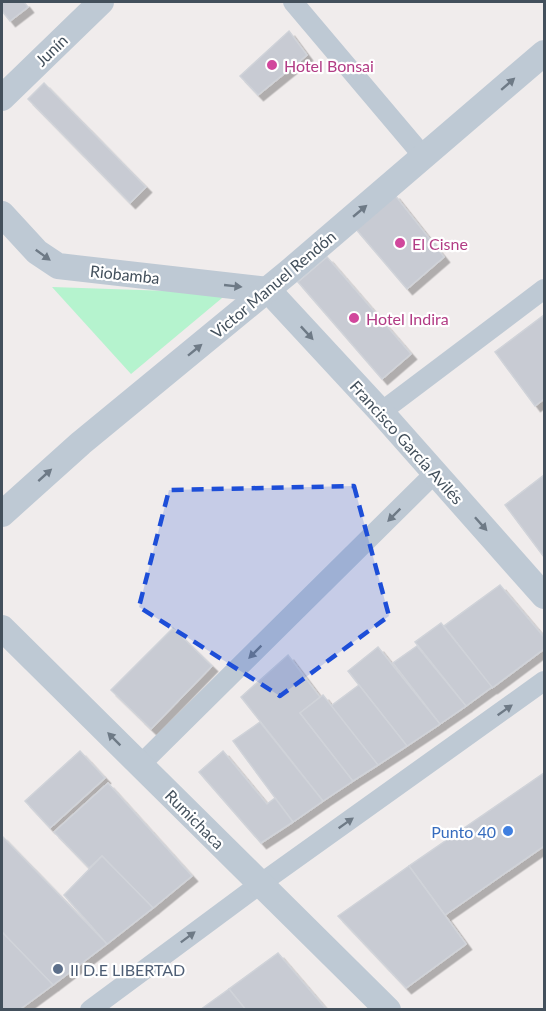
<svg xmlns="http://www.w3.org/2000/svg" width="546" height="1011" font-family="Lato,sans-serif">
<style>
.green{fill:#b5f3ce}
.building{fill:#c8cbd3;stroke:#d0d3d9;stroke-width:1.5;filter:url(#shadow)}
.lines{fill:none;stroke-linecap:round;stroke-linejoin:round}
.minor{stroke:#bec9d4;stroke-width:20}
.tertiary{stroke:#bec9d4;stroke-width:26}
.oneway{fill:#6e7a86}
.marked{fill:#1d4ed8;fill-opacity:0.2;stroke:#1d4ed8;stroke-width:4.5;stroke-dasharray:12 8;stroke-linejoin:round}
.hotel-dot{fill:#d1479c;stroke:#fff;stroke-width:2}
.shop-dot{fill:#3f7fe0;stroke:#fff;stroke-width:2}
.service-dot{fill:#5c6f8a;stroke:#fff;stroke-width:2}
.labels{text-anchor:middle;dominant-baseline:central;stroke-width:4.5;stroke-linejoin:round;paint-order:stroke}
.street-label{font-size:16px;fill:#43505c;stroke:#fff}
.hotel-label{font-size:16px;fill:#b23c85;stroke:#fff;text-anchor:start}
.shop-label{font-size:16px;fill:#366cbe;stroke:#fff;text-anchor:end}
.service-label{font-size:16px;fill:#4e5e75;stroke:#fff;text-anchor:start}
</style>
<defs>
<filter id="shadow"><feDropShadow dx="5.5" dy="5.5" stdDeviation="0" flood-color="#0004"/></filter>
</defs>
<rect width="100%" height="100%" fill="#f0ecec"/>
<path class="green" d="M 52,287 L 228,293 L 131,374 Z"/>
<g class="building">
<path d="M 2,2 L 24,2 L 28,7 L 10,21 L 2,11 Z"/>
<path d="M 289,31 L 307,55 L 258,95 L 240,76 Z"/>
<path d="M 44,83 L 146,187 L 130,203 L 28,99 Z"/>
<path d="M 394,194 L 444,257 L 407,289 L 355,228 Z"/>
<path d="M 327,257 L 411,354 L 382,379 L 298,282 Z"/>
<path d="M 544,315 L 544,399 L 535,406 L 495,352 Z"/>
<path d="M 544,475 L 544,557 L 505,505 Z"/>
<path d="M 500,585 L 544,637 L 544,649 L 492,688 L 444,626 Z"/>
<path d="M 441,623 L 492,687 L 466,706 L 415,642 Z"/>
<path d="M 173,628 L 212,666 L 151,729 L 111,690 Z"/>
<path d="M 417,646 L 466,706 L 440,724 L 393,663 Z"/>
<path d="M 378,647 L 440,724 L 407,746 L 348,671 Z"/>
<path d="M 288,655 L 320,697 L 300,713 L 353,781 L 323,801 L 241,697 Z"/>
<path d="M 359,685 L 407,746 L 378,765 L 331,706 Z"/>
<path d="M 323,695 L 378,765 L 353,781 L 300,713 Z"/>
<path d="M 260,722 L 323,801 L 293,822 L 233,741 Z"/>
<path d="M 80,751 L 105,778 L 50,828 L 25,801 Z"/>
<path d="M 223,751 L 267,804 L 275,798 L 293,822 L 261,843 L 199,772 Z"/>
<path d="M 544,773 L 544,846 L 445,915 L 409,866 Z"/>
<path d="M 108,783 L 192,876 L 153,908 L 102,856 L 89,868 L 54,832 Z"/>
<path d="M 2,836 L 107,944 L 53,985 L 2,932 Z"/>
<path d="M 102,856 L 153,908 L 107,944 L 64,895 Z"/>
<path d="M 409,866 L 466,944 L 406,988 L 338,916 Z"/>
<path d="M 2,932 L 53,985 L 19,1010 L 2,1010 Z"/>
<path d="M 278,953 L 327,1010 L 246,1010 L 229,989 Z"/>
<path d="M 229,989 L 246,1010 L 200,1010 Z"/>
</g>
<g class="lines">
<g class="minor">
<path d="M 293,2 L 424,157"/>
<path d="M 381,412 L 544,289"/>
<path d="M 140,765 L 435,473"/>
<path d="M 90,1010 L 260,884 L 544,681"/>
</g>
<g class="tertiary">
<path d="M 2,98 L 101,2"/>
<path d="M 2,214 L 37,252 L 58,266 L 268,290 L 381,412 L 544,596"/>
<path d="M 2,514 L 81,443 L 290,271 L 544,53"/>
<path d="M 2,628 L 388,1010"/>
</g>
</g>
<defs><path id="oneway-solid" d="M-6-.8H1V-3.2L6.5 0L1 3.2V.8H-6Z" transform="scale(1.5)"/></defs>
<g class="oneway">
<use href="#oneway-solid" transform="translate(508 84) rotate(-41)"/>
<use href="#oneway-solid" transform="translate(360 211) rotate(-40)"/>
<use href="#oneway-solid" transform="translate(43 255) rotate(36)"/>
<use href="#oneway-solid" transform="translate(233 286) rotate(6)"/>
<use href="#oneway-solid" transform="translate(307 333) rotate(47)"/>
<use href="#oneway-solid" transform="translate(195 350) rotate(-39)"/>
<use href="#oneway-solid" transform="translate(45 475) rotate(-42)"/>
<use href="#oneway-solid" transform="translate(394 515) rotate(135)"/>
<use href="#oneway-solid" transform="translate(481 524) rotate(48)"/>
<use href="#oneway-solid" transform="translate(255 652) rotate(135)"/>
<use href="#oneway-solid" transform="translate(505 710) rotate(-35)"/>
<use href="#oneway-solid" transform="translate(114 739) rotate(-135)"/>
<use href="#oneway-solid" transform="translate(346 823) rotate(-35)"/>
<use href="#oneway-solid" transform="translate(188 937) rotate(-37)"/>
</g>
<path class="marked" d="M 354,486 L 389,616 L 280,696 L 139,607 L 169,490 Z"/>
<g class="hotel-dot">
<circle cx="272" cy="65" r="6"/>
<circle cx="400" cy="243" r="6"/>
<circle cx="354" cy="318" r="6"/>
</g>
<circle class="shop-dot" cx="508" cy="831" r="6"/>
<circle class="service-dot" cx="58" cy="969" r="6"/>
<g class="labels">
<g class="street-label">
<text transform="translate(51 50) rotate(-44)">Junín</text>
<text transform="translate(125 274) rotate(6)">Riobamba</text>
<text transform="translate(273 284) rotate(-40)">Victor Manuel Rendón</text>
<text transform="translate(407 442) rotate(48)">Francisco García Avilés</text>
<text transform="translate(195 819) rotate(45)">Rumichaca</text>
</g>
<g class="hotel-label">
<text x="284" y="65">Hotel Bonsai</text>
<text x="412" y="243">El Cisne</text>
<text x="366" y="318">Hotel Indira</text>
</g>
<g class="shop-label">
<text x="496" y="831">Punto 40</text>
</g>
<g class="service-label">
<text x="70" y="969">II D.E LIBERTAD</text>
</g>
</g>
<rect width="546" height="1011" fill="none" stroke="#43505c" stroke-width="6"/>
</svg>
